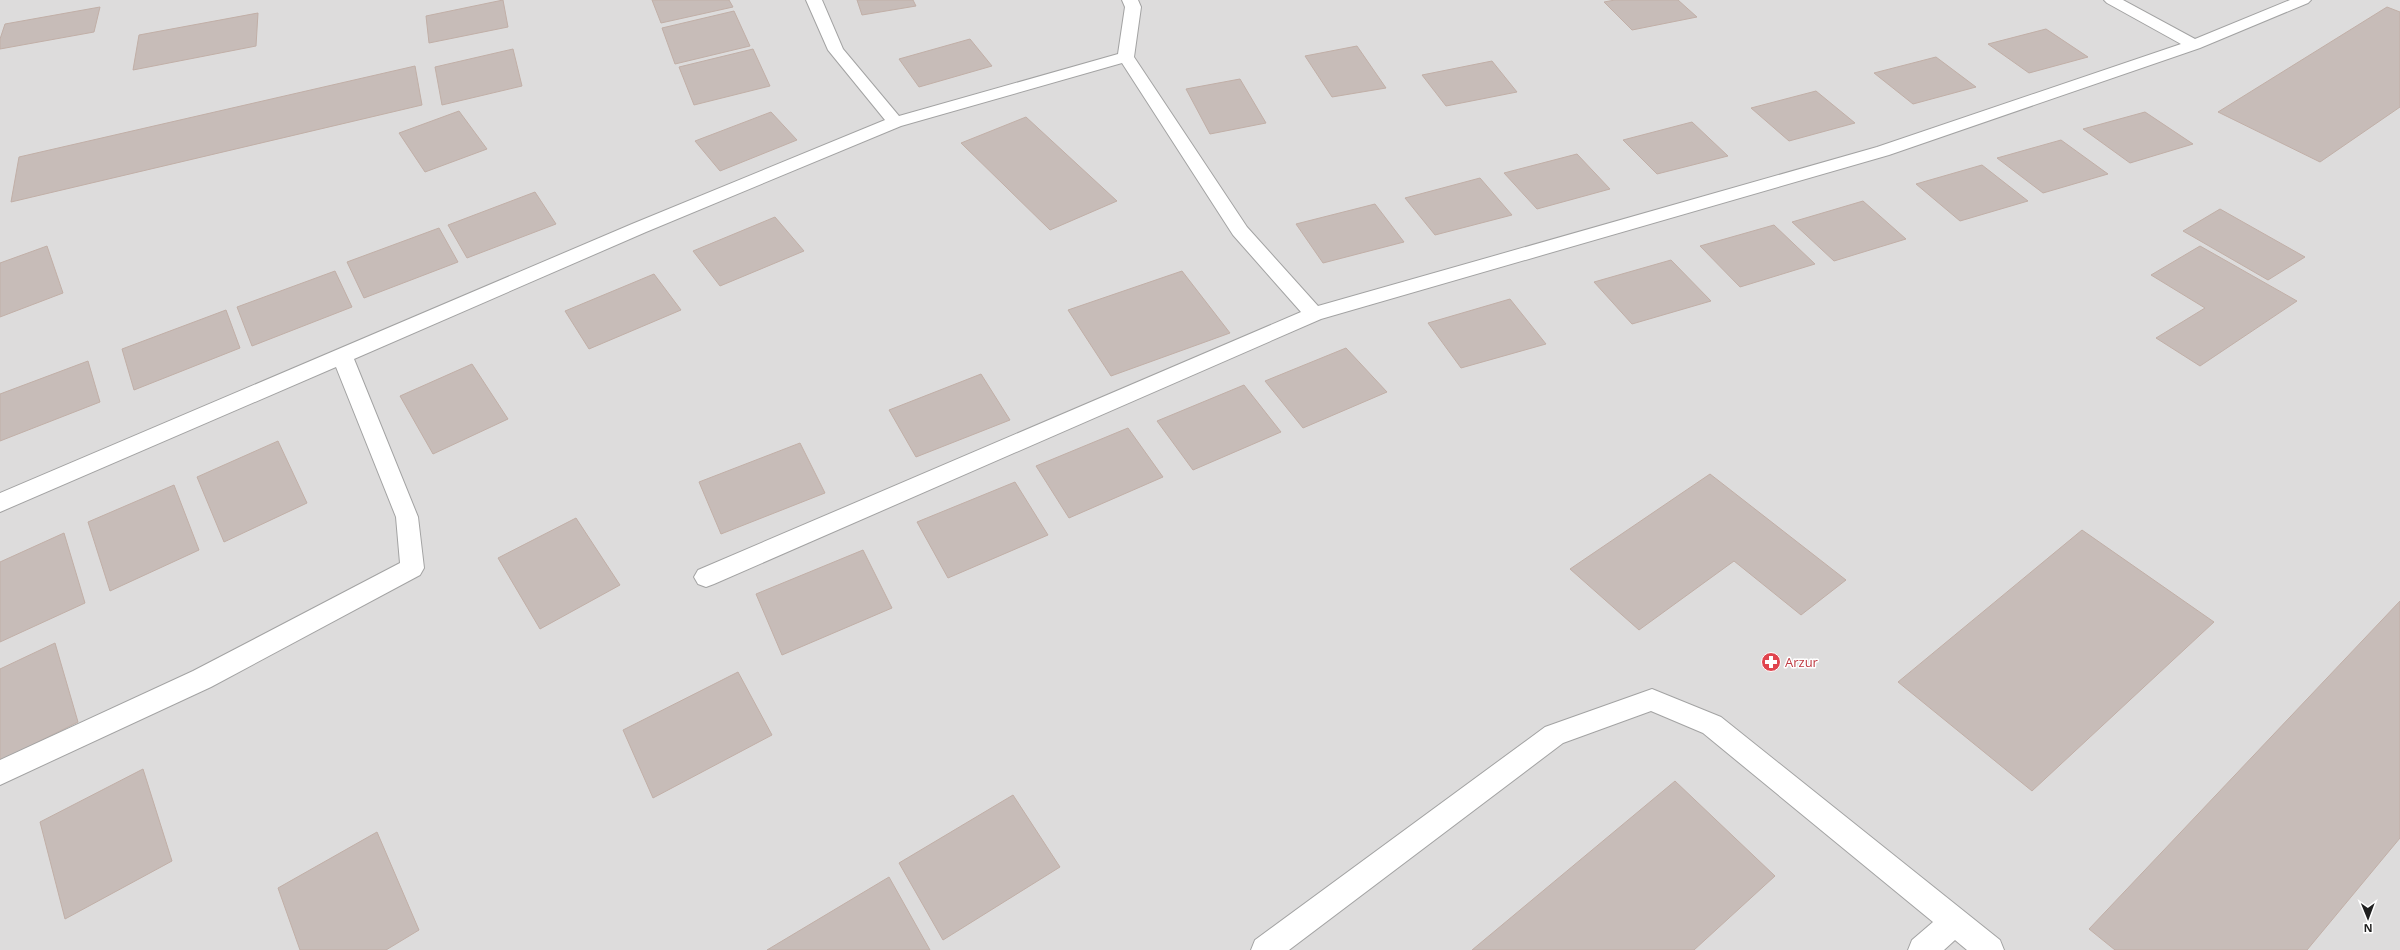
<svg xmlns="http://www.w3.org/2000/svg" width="2400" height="950" font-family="'Open Sans',sans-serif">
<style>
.residential{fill:#dddcdc}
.building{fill:#c7bcb8;stroke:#c1afa7}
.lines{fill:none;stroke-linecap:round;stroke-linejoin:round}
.minor-casing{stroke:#a3a3a3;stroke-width:2}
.minor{fill:#fff;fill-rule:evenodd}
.labels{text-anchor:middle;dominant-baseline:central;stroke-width:3;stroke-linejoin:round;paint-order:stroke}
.health-label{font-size:13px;fill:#be3a42;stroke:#fff;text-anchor:start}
</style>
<rect width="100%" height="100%" fill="#efeae5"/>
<rect class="residential" x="0" y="0" width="2400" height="950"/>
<g class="building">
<path d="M 503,0 L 508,27 L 429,43 L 426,16 Z"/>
<path d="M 652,0 L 729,0 L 733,7 L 661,23 Z"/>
<path d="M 857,0 L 913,0 L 916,6 L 862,15 Z"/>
<path d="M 1615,0 L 1678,0 L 1697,17 L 1632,30 L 1604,2 Z"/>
<path d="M 100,7 L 94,32 L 0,49 L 0,39 L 5,24 Z"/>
<path d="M 2387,7 L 2400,12 L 2400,107 L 2320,162 L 2218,112 Z"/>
<path d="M 734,11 L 750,46 L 675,64 L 662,28 Z"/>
<path d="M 258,13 L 256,46 L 133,70 L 139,35 Z"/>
<path d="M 2046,29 L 2088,57 L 2029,73 L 1988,44 Z"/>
<path d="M 970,39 L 992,66 L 919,87 L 899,59 Z"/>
<path d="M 1357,46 L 1386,88 L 1332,97 L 1305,56 Z"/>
<path d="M 513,49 L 522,86 L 442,105 L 435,67 Z"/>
<path d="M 753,49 L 770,86 L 694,105 L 679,67 Z"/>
<path d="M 1936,57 L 1976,87 L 1913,104 L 1874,73 Z"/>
<path d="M 1492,61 L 1517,92 L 1446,106 L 1422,75 Z"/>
<path d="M 415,66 L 422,105 L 11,202 L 19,157 Z"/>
<path d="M 1240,79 L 1266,123 L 1210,134 L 1186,89 Z"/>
<path d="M 1816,91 L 1855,123 L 1789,141 L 1751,108 Z"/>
<path d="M 459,111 L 487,149 L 425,172 L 399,133 Z"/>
<path d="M 771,112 L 797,140 L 720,171 L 695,141 Z"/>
<path d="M 2145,112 L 2193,144 L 2130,163 L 2083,129 Z"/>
<path d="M 1026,117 L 1117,201 L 1050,230 L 961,143 Z"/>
<path d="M 1692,122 L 1728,156 L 1657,174 L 1623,140 Z"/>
<path d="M 2061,140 L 2108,174 L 2043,193 L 1997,158 Z"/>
<path d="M 1577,154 L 1610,189 L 1537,209 L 1504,173 Z"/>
<path d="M 1982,165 L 2028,201 L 1960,221 L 1916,184 Z"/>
<path d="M 1480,178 L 1512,215 L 1435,235 L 1405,198 Z"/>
<path d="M 535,192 L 556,224 L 467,258 L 448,225 Z"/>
<path d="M 1863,201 L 1906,239 L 1834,261 L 1792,222 Z"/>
<path d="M 1375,204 L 1404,242 L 1323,263 L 1296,224 Z"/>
<path d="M 2220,209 L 2305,257 L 2268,280 L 2183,231 Z"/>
<path d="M 775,217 L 804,251 L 720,286 L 693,251 Z"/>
<path d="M 1774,225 L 1815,264 L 1740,287 L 1700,246 Z"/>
<path d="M 439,228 L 458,262 L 364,298 L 347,262 Z"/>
<path d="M 47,246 L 63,293 L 0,317 L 0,263 Z"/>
<path d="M 2200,246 L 2297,301 L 2200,366 L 2156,338 L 2205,308 L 2151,275 Z"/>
<path d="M 1671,260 L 1711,301 L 1632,324 L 1594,282 Z"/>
<path d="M 335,271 L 352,307 L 252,346 L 237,307 Z"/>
<path d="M 1182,271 L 1230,333 L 1111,376 L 1068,310 Z"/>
<path d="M 654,274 L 681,310 L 589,349 L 565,311 Z"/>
<path d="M 1510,299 L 1546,344 L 1461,368 L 1428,323 Z"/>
<path d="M 226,310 L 240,348 L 134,390 L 122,349 Z"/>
<path d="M 1346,348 L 1387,392 L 1303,428 L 1265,381 Z"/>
<path d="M 88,361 L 100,402 L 0,441 L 0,394 Z"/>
<path d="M 472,364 L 508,419 L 433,454 L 400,396 Z"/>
<path d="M 981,374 L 1010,420 L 916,457 L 889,410 Z"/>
<path d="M 1244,385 L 1281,432 L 1193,470 L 1157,421 Z"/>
<path d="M 1128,428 L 1163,477 L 1069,518 L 1036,466 Z"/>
<path d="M 278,441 L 307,503 L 224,542 L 197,477 Z"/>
<path d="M 800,443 L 825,493 L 721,534 L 699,482 Z"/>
<path d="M 1710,474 L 1846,580 L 1801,615 L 1734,561 L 1639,630 L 1570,569 Z"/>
<path d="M 1015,482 L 1048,535 L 948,578 L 917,522 Z"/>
<path d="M 174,485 L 199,550 L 110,591 L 88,522 Z"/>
<path d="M 576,518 L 620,585 L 540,629 L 498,558 Z"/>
<path d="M 2082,530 L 2214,622 L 2032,791 L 1898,682 Z"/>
<path d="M 64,533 L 85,603 L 0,642 L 0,562 Z"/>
<path d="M 863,550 L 892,608 L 782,655 L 756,594 Z"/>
<path d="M 2400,601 L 2400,838 L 2307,950 L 2115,950 L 2089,929 Z"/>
<path d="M 55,643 L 78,722 L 0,761 L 0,669 Z"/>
<path d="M 738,672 L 772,735 L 653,798 L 623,730 Z"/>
<path d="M 143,769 L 172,861 L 65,919 L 40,822 Z"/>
<path d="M 1675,781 L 1775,876 L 1694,950 L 1472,950 Z"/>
<path d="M 1013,795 L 1060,867 L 943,940 L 899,863 Z"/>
<path d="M 377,832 L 419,930 L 386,950 L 300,950 L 278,888 Z"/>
<path d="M 889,877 L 930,950 L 767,950 Z"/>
</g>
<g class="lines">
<g class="minor-casing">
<g id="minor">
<path d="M 806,0 L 822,0 L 843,49 L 899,116 L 1118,54 L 1125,7 L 1122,0 L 1138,0 L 1141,7 L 1134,57 L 1247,227 L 1318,306 L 1877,147 L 2181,44 L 2107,3 L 2104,0 L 2123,0 L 2195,39 L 2290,0 L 2311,0 L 2308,3 L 2200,48 L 1889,155 L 1321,319 L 714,584 L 706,587 L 698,584 L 694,577 L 698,570 L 1301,312 L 1233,235 L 1122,63 L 901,126 L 646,232 L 354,359 L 418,517 L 424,568 L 420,575 L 211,687 L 0,785 L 0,760 L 193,671 L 400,563 L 396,517 L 336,367 L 0,512 L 0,493 L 632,224 L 885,120 L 828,50 Z"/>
<path d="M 1652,689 L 1721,717 L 2000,940 L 2004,950 L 1967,950 L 1955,940 L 1944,950 L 1908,950 L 1912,940 L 1933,922 L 1703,733 L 1651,711 L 1563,743 L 1289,950 L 1251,950 L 1255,940 L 1545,727 Z"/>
</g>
</g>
<use href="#minor" class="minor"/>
</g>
<defs>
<g id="pharmacy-disc" transform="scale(1)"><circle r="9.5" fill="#e0444e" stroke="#fff"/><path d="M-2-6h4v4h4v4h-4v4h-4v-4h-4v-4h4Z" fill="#fff"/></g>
</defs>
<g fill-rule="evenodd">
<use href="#pharmacy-disc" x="1771" y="662"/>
</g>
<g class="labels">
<g class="health-label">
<text x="1785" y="662">Arzur</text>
</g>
</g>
<g transform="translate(2368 918) rotate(179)" stroke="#ffffff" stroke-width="3" paint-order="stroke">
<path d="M0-3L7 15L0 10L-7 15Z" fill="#1f1f1f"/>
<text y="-6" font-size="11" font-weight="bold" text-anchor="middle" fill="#1f1f1f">N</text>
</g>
</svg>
